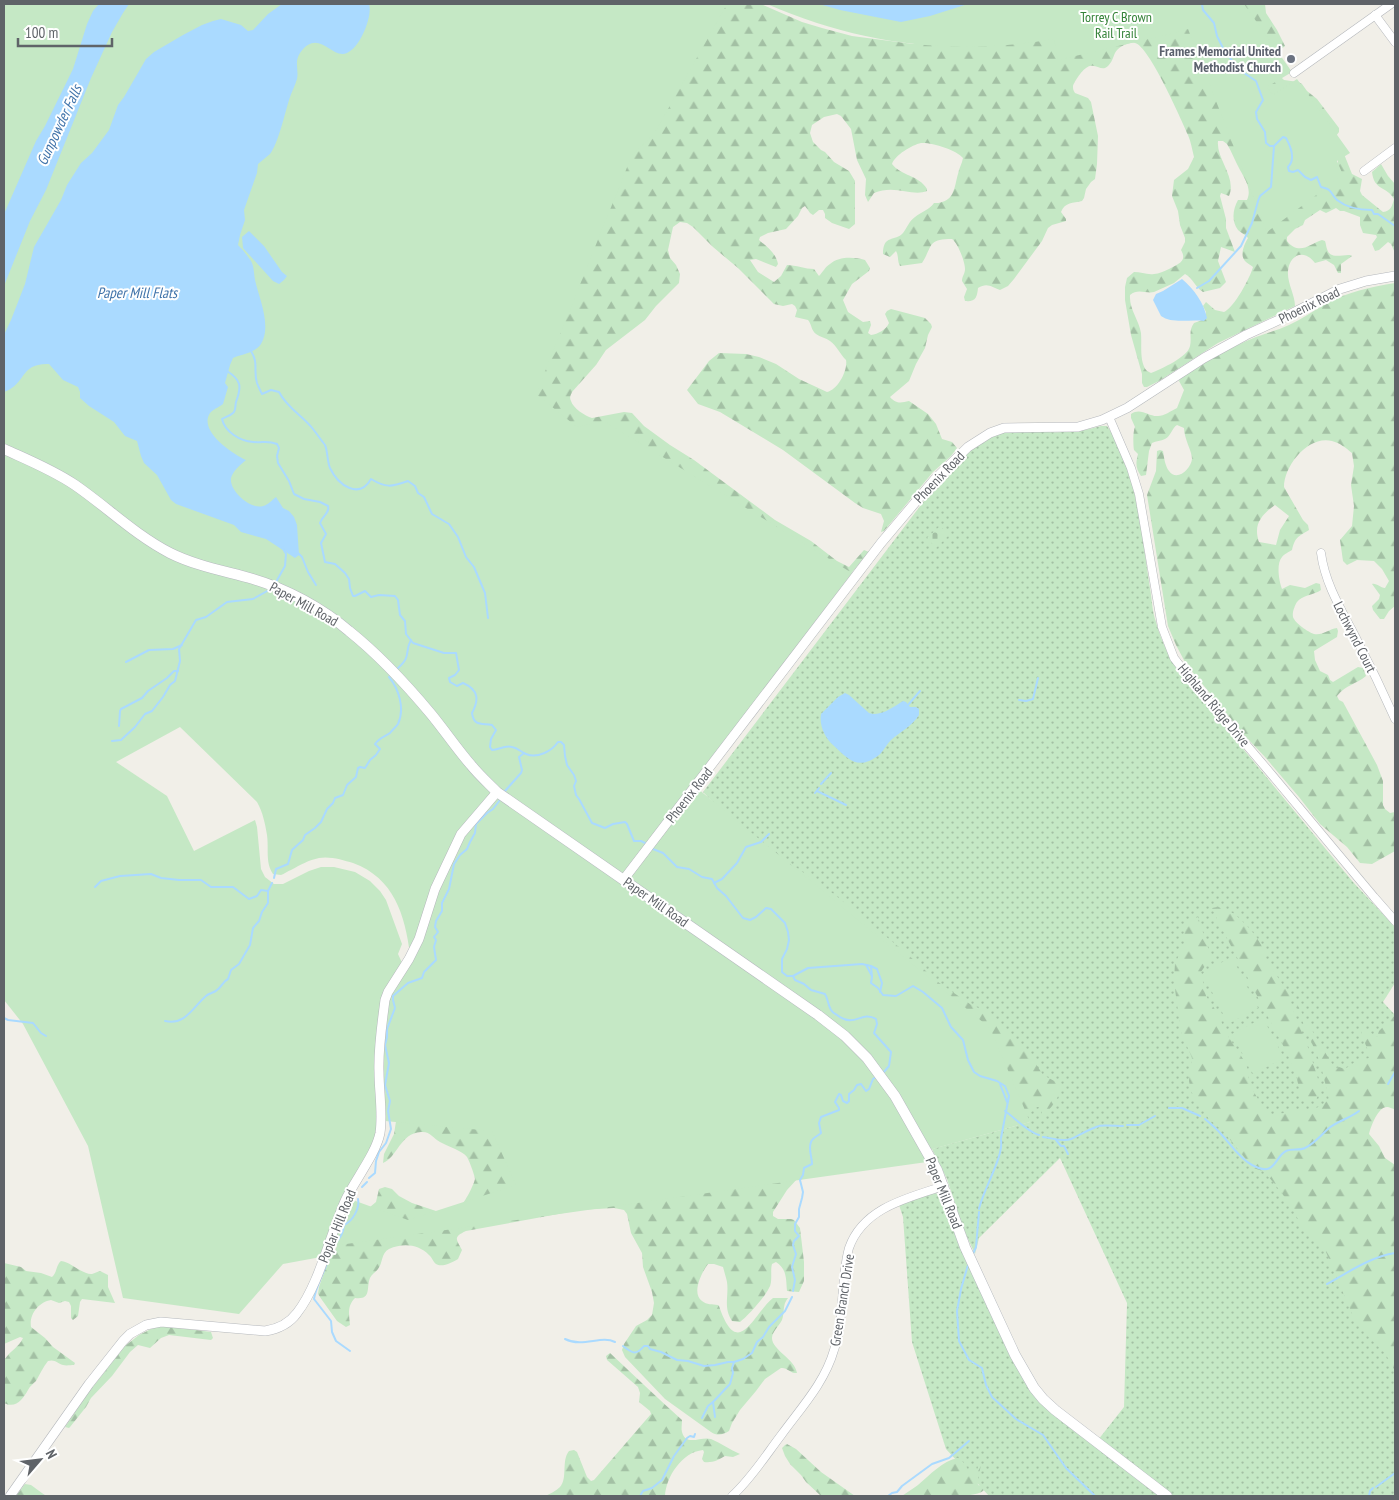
<svg xmlns="http://www.w3.org/2000/svg" width="1399" height="1500" font-family="'PT Sans Narrow',sans-serif">
<style>
.grass{fill:url(#grass-dots)}
.forest{fill:url(#forest-firs);fill-rule:evenodd}
.cemetery{fill:url(#cemetery-stones)}
.park{fill:#c5e8c5;fill-rule:evenodd}
.water{fill:#aadaff}
.lines{fill:none;stroke-linecap:round;stroke-linejoin:round}
.stream{stroke:#aadaff;stroke-width:2}
.minor-casing{stroke:#b5b8bc;stroke-width:9}
.tertiary-casing{stroke:#b5b8bc;stroke-width:10}
.secondary-casing{stroke:#b6babf;stroke-width:11}
.minor{stroke:#fff;stroke-width:8}
.tertiary{stroke:#fff;stroke-width:9}
.secondary{stroke:#fff;stroke-width:10}
.worship-dot{fill:#6b7280;stroke:#fff;stroke-width:2}
.labels{text-anchor:middle;dominant-baseline:central;stroke-width:4;stroke-linejoin:round;paint-order:stroke}
.park-label{font-size:14px;fill:#348238;stroke:#fff}
.worship-label{font-size:14px;font-weight:bold;fill:#5b616d;stroke:#fff;text-anchor:end}
.street-label{font-size:14px;fill:#5f6368;stroke:#fff}
.water-label{font-size:15px;font-style:italic;fill:#4174aa;stroke:#fff}
</style>
<defs>
<pattern id="grass-dots" width="8" height="8" patternUnits="userSpaceOnUse" patternTransform="scale(1.25)"><rect width="8" height="8" fill="#c5e8c5"/><path d="M2 2h.1M6 6h.1" fill="none" stroke="#a3c0a4" stroke-width="1.8" stroke-linecap="round"/></pattern>
<pattern id="forest-firs" width="22" height="20" patternUnits="userSpaceOnUse" patternTransform="scale(1.25)"><rect width="22" height="20" fill="#c5e8c5"/><path d="M5 1l3.5 6h-7zM16 11l3.5 6h-7z" fill="#a3c0a4"/></pattern>
<pattern id="cemetery-stones" width="16" height="16" patternUnits="userSpaceOnUse" patternTransform="scale(1.25)"><rect width="16" height="16" fill="#c5e8c5"/><path d="M2 7V4a2 2 0 0 1 4 0v3zM10 15v-3a2 2 0 0 1 4 0v3z" fill="#a3c0a4"/></pattern>
</defs>
<rect width="100%" height="100%" fill="#f1efe8"/>
<g class="grass">
<path d="M 1101,426 L 1107,426 C 1137,466 1142,538 1150,588 C 1152,599 1152,611 1156,622 C 1163,647 1172,661 1188,682 L 1353,882 L 1395,927 L 1395,983 L 1383,1002 L 1395,1015 L 1344,1104 L 1395,1180 L 1395,1496 L 1172,1496 L 1098,1440 L 1124,1407 L 1127,1303 L 1060,1158 L 979,1238 L 975,1254 L 963,1228 L 947,1179 L 932,1149 L 1030,1122 L 703,792 L 946,472 C 961,459 979,438 998,432 C 1013,427 1032,431 1048,432 C 1067,433 1084,431 1101,426 Z"/>
<path d="M 931,1193 L 935,1193 L 940,1195 L 1026,1382 L 1161,1496 L 989,1496 L 946,1449 L 912,1342 L 903,1217 L 899,1205 Z"/>
</g>
<g class="forest">
<path d="M 369,4 L 761,4 L 802,22 L 822,28 L 852,36 L 913,44 L 1152,4 L 1265,4 L 1266,13 L 1277,30 L 1285,46 L 1275,54 L 1278,74 L 1284,80 L 1298,82 L 1302,84 L 1307,91 L 1317,99 L 1339,128 L 1339,132 L 1331,143 L 1338,167 L 1338,158 L 1344,154 L 1352,174 L 1362,179 L 1360,191 L 1362,195 L 1383,212 C 1391,211 1392,206 1394,199 C 1387,186 1374,191 1372,172 L 1381,164 L 1388,176 L 1395,184 L 1395,253 L 1391,244 L 1388,242 L 1379,250 L 1375,251 L 1372,244 L 1377,237 L 1376,235 L 1363,233 L 1360,225 L 1360,217 L 1344,211 L 1340,211 L 1336,208 L 1326,213 L 1320,210 L 1305,220 L 1303,225 L 1295,229 L 1287,237 L 1287,241 C 1299,256 1310,244 1322,240 L 1325,241 C 1326,244 1326,246 1327,249 C 1330,260 1343,254 1350,255 L 1352,256 L 1341,264 L 1341,273 L 1338,273 L 1334,265 L 1326,260 L 1315,263 C 1304,249 1290,254 1288,271 C 1287,283 1295,295 1295,306 L 1218,343 L 1159,381 L 1147,387 L 1144,387 L 1142,383 L 1142,374 L 1131,335 L 1125,300 L 1125,287 L 1127,278 L 1134,272 C 1141,272 1147,275 1154,274 C 1159,274 1164,271 1169,269 C 1177,264 1188,262 1181,250 L 1185,242 L 1185,238 L 1180,225 L 1178,211 L 1172,196 L 1174,180 L 1188,169 L 1194,157 C 1192,149 1191,142 1188,135 C 1181,119 1149,46 1135,43 C 1131,42 1128,44 1124,45 C 1111,52 1116,58 1108,66 C 1102,72 1097,64 1090,66 C 1084,67 1075,80 1073,86 C 1073,89 1073,90 1075,93 L 1088,98 L 1091,102 L 1098,136 L 1097,164 L 1095,179 L 1091,182 L 1086,189 L 1084,198 L 1082,201 C 1073,203 1065,202 1061,212 L 1066,219 L 1066,221 L 1052,225 L 1048,228 L 1042,241 L 1014,279 L 1008,286 L 1000,290 C 992,287 987,282 978,288 C 977,297 976,302 965,301 L 964,297 L 967,289 L 962,281 C 962,276 965,274 965,269 C 965,262 958,243 952,239 C 927,239 933,246 922,263 L 900,266 C 897,261 899,256 896,251 L 890,257 L 883,254 C 883,234 895,242 903,233 C 907,228 909,221 915,217 C 921,212 929,210 934,203 C 937,203 940,203 942,202 C 955,199 955,183 958,174 C 959,168 962,164 963,158 C 957,150 931,142 921,143 C 912,145 895,155 892,164 C 901,176 919,175 927,189 L 927,191 C 912,197 895,184 874,193 L 868,202 L 865,195 L 866,179 L 857,160 L 851,129 L 841,116 L 837,114 L 824,117 L 812,125 L 810,133 L 813,142 L 821,150 L 825,152 L 834,162 L 849,171 L 855,181 L 855,224 L 849,229 L 832,223 L 825,218 L 825,214 L 823,210 L 819,210 L 813,215 L 810,213 L 805,206 L 802,208 L 798,216 L 786,229 L 768,233 L 760,237 L 759,240 C 767,247 776,253 778,264 L 776,267 L 756,259 L 750,260 L 758,272 L 774,282 L 781,276 L 787,265 C 796,265 805,269 814,269 L 819,276 C 823,272 825,267 830,264 C 839,256 854,257 865,260 L 870,268 L 869,271 L 852,284 L 843,300 L 848,312 L 863,322 L 870,321 L 871,325 L 868,333 L 871,335 C 878,334 886,330 889,323 L 885,314 L 887,311 L 891,309 L 925,318 L 931,324 L 932,327 L 928,335 L 925,348 L 916,364 L 909,381 L 890,397 C 896,404 901,403 909,401 L 928,414 L 936,424 L 942,439 L 952,442 L 957,448 L 951,456 L 933,472 L 884,531 L 881,532 L 884,521 L 881,514 L 863,508 L 855,503 L 783,450 L 720,412 L 698,404 L 687,390 L 709,361 L 719,353 L 746,354 L 759,357 L 776,364 L 799,379 L 827,392 C 838,390 848,370 846,360 C 840,354 837,346 830,341 C 826,338 820,337 816,334 C 811,330 812,325 808,320 L 795,317 L 797,310 L 795,306 L 792,304 L 783,306 L 774,304 L 738,268 L 713,247 L 693,227 L 687,223 L 680,222 L 673,227 L 668,250 L 670,258 L 676,265 L 680,274 L 679,283 L 656,306 L 645,320 L 606,350 L 596,365 L 572,392 C 571,395 569,397 571,401 C 573,408 585,416 592,418 L 624,412 L 632,413 L 644,426 L 670,445 L 694,460 L 775,520 L 811,541 L 837,561 L 849,567 L 864,550 L 869,552 L 849,576 L 4,392 ZM 1218,141 L 1223,141 L 1227,144 C 1232,152 1235,161 1240,170 C 1245,179 1252,189 1247,200 L 1238,200 C 1233,209 1231,221 1238,230 C 1241,233 1245,234 1248,238 C 1244,245 1239,256 1246,262 C 1248,264 1251,265 1253,267 C 1250,278 1234,308 1224,312 L 1215,310 L 1206,302 L 1203,306 L 1206,312 L 1205,319 L 1194,323 C 1188,331 1192,337 1190,346 C 1188,357 1161,369 1151,373 L 1147,371 C 1139,362 1142,345 1141,333 C 1139,320 1129,309 1130,295 C 1138,288 1146,294 1154,292 L 1174,283 L 1185,274 C 1193,278 1195,287 1203,292 L 1220,288 L 1226,282 L 1218,261 L 1221,247 L 1235,252 L 1226,228 L 1226,219 L 1220,196 L 1221,193 L 1229,196 C 1237,177 1216,159 1218,141 Z"/>
<path d="M 1395,283 L 1395,606 L 1389,611 L 1384,619 L 1380,619 L 1373,610 L 1372,606 L 1379,599 L 1380,595 L 1372,584 C 1377,583 1380,588 1385,588 L 1389,581 L 1382,569 L 1374,561 L 1357,560 L 1347,565 L 1343,561 L 1340,540 L 1352,526 L 1354,506 L 1351,485 L 1354,466 L 1352,453 C 1346,448 1340,443 1332,441 C 1308,435 1284,466 1284,487 L 1303,520 L 1308,525 L 1309,530 C 1298,537 1295,537 1292,550 C 1289,552 1284,554 1282,557 C 1276,564 1279,581 1282,589 L 1290,585 L 1305,588 L 1316,583 L 1320,584 L 1321,590 C 1314,595 1302,595 1297,602 C 1295,605 1292,612 1293,617 C 1295,623 1308,632 1314,634 C 1322,636 1329,629 1337,628 L 1338,631 L 1337,637 L 1314,651 L 1315,660 L 1320,671 L 1328,675 L 1330,680 L 1333,682 L 1358,667 L 1363,668 L 1366,676 C 1355,685 1347,684 1337,696 L 1339,700 L 1343,702 L 1377,765 L 1383,781 L 1383,805 L 1385,809 L 1390,813 L 1395,812 L 1395,851 L 1372,864 L 1360,863 L 1347,847 L 1320,824 L 1299,797 L 1265,757 L 1245,736 L 1186,664 L 1176,645 L 1168,626 L 1147,495 L 1156,471 L 1157,451 L 1160,450 L 1163,451 C 1164,457 1165,466 1169,471 C 1177,482 1191,469 1192,459 C 1192,451 1184,439 1184,428 L 1177,425 C 1172,428 1171,436 1165,439 C 1161,441 1156,441 1152,443 L 1149,451 L 1146,475 L 1141,476 C 1135,468 1136,462 1138,454 L 1134,450 C 1133,445 1133,431 1135,427 L 1131,418 L 1131,414 C 1141,407 1149,417 1158,416 C 1164,416 1171,411 1177,408 L 1184,390 L 1179,381 L 1181,377 C 1205,363 1230,347 1256,337 C 1267,333 1278,330 1289,325 C 1302,319 1313,311 1325,304 C 1347,292 1371,287 1395,283 ZM 1275,505 L 1289,516 L 1280,530 L 1276,545 L 1259,542 C 1253,525 1261,515 1275,505 Z"/>
<path d="M 769,846 L 797,868 L 835,895 L 905,952 L 938,982 L 970,1004 L 993,1015 L 1034,1061 L 1043,1075 L 1060,1084 L 1062,1086 C 1059,1096 1052,1110 1042,1115 L 1042,1109 L 1039,1107 L 1037,1107 L 1031,1112 L 1025,1110 Z"/>
<path d="M 1218,907 C 1221,908 1226,909 1229,911 C 1240,916 1268,946 1265,958 L 1290,996 L 1291,1005 L 1309,1050 L 1318,1079 L 1320,1092 L 1316,1099 L 1308,1101 L 1301,1097 L 1297,1079 L 1288,1055 L 1219,923 L 1212,908 Z"/>
<path d="M 1198,917 L 1211,957 L 1201,972 L 1206,996 L 1218,1014 L 1226,1033 L 1245,1062 L 1248,1070 L 1249,1084 L 1267,1114 C 1280,1116 1283,1112 1295,1110 C 1310,1108 1316,1112 1329,1099 L 1320,1062 L 1301,1018 L 1297,1005 L 1335,1069 L 1339,1067 L 1345,1069 L 1355,1062 L 1369,1058 C 1369,1048 1362,1040 1361,1029 L 1363,1028 L 1377,1037 L 1379,1031 L 1395,1015 L 1395,1110 C 1394,1109 1389,1107 1387,1107 C 1378,1107 1371,1126 1369,1134 L 1379,1146 L 1385,1158 L 1395,1165 L 1395,1371 L 1385,1353 L 1367,1335 L 1353,1316 L 1326,1252 L 1300,1223 L 1290,1204 L 1274,1183 L 1263,1171 L 1253,1168 L 1223,1131 L 1209,1119 L 1194,1097 L 1191,1091 L 1189,1081 L 1192,1058 L 1181,1032 L 1174,982 L 1175,963 L 1185,944 L 1184,926 L 1192,920 Z"/>
<path d="M 397,1115 L 798,1178 L 787,1190 L 773,1212 L 773,1216 L 778,1219 L 791,1219 L 794,1220 L 800,1228 L 804,1262 L 804,1281 L 799,1292 L 787,1291 C 786,1279 787,1269 776,1262 L 772,1264 C 770,1271 773,1282 769,1288 C 765,1297 747,1317 740,1322 L 732,1321 C 723,1307 729,1296 727,1282 C 726,1277 724,1271 723,1267 L 714,1264 L 708,1264 C 702,1272 691,1293 702,1301 C 707,1305 712,1304 718,1305 L 719,1306 C 738,1362 753,1314 773,1298 L 788,1298 C 782,1305 785,1312 782,1320 C 779,1326 772,1332 772,1338 C 772,1350 795,1359 797,1373 C 791,1374 787,1367 781,1368 L 765,1379 L 756,1391 L 740,1410 L 732,1423 L 729,1431 C 723,1435 717,1436 711,1432 L 665,1399 L 625,1357 L 622,1350 L 624,1344 L 636,1326 L 647,1320 L 652,1315 L 654,1303 L 652,1292 L 643,1267 L 642,1253 L 631,1233 L 627,1214 L 624,1210 L 614,1208 L 580,1210 L 466,1231 C 453,1237 456,1239 462,1250 L 458,1259 C 453,1262 442,1268 436,1264 C 433,1262 432,1257 429,1255 C 418,1244 403,1243 389,1249 C 381,1253 383,1263 378,1269 C 376,1272 372,1274 370,1278 C 366,1288 372,1300 355,1298 C 347,1306 349,1314 350,1325 L 346,1327 L 337,1321 L 322,1300 L 318,1294 L 319,1287 L 328,1261 L 335,1251 L 339,1240 L 364,1212 L 376,1202 L 379,1189 L 385,1187 L 392,1189 L 399,1196 L 412,1203 L 436,1211 L 441,1218 C 446,1216 454,1213 458,1209 C 464,1204 473,1187 475,1179 C 475,1176 469,1160 467,1157 C 463,1151 447,1146 440,1142 C 433,1138 430,1131 421,1132 C 400,1133 397,1158 383,1163 L 384,1154 L 394,1134 Z"/>
<path d="M 61,1261 C 71,1262 83,1275 92,1274 C 95,1273 97,1272 100,1271 L 108,1275 L 108,1287 L 115,1303 L 82,1299 L 80,1302 L 78,1316 L 73,1320 L 71,1318 L 71,1306 L 69,1302 L 65,1301 L 59,1303 L 51,1300 C 39,1302 29,1314 31,1327 L 45,1338 L 53,1347 L 75,1363 L 74,1365 C 71,1365 66,1366 63,1365 C 57,1363 55,1359 48,1361 C 43,1367 40,1374 36,1381 C 33,1384 30,1386 28,1390 C 23,1399 16,1409 4,1403 C 4,1394 2,1366 5,1359 C 10,1351 19,1347 23,1338 L 20,1337 L 4,1344 L 4,1263 L 21,1267 L 26,1271 L 41,1273 L 52,1277 C 57,1273 56,1265 61,1261 Z"/>
<path d="M 165,1326 L 211,1332 L 213,1338 L 211,1340 L 169,1335 L 161,1338 L 150,1348 L 138,1345 L 130,1352 L 112,1376 L 91,1398 L 86,1407 L 70,1427 L 69,1428 L 65,1427 L 88,1393 L 125,1346 L 139,1335 L 153,1328 Z"/>
<path d="M 610,1353 C 634,1375 657,1398 682,1420 C 682,1424 681,1429 682,1432 C 686,1447 701,1436 711,1439 C 721,1443 730,1450 740,1454 L 733,1457 L 725,1456 C 718,1460 713,1463 704,1462 L 702,1459 L 704,1452 L 703,1450 C 682,1452 666,1477 665,1496 L 545,1496 C 550,1494 556,1491 560,1487 C 568,1478 561,1461 569,1451 L 574,1450 L 577,1452 L 587,1477 L 591,1481 L 594,1480 L 651,1414 L 650,1411 L 639,1402 L 640,1393 L 638,1387 L 607,1360 L 606,1356 Z"/>
<path d="M 787,1444 L 796,1449 L 821,1472 L 855,1496 L 821,1496 L 806,1482 L 801,1475 L 790,1464 L 785,1456 L 782,1448 L 785,1445 Z"/>
<path d="M 958,1458 L 963,1462 L 969,1471 L 977,1470 L 978,1467 L 977,1465 L 981,1465 C 980,1471 977,1478 978,1485 L 984,1487 L 984,1490 C 975,1500 918,1496 902,1496 C 907,1492 913,1489 918,1485 C 930,1475 942,1461 958,1458 Z"/>
<path d="M 25,1484 L 31,1485 L 46,1496 L 16,1496 Z"/>
</g>
<path class="cemetery" d="M 940,526 L 949,535 L 936,548 L 927,538 Z"/>
<g class="park">
<path d="M 4,4 L 727,4 L 654,134 L 632,155 L 536,394 L 577,427 L 604,421 L 852,573 L 692,784 L 990,1028 L 1030,1122 L 929,1150 L 934,1161 L 325,1247 L 321,1257 L 283,1264 L 239,1314 L 123,1298 L 88,1146 L 23,1024 L 4,1000 ZM 180,727 L 257,802 C 263,813 265,823 267,835 C 269,849 265,862 273,874 C 276,874 278,875 281,875 C 284,874 288,871 291,870 C 300,865 309,860 319,858 C 330,856 343,860 353,863 C 394,878 405,915 410,954 L 403,965 L 398,954 L 402,944 L 386,900 L 380,891 L 370,881 L 355,872 L 334,867 L 321,867 L 309,871 L 283,884 L 274,884 L 265,877 L 261,869 L 257,827 L 255,820 L 194,851 L 167,796 L 116,762 ZM 385,1121 L 492,1131 L 516,1185 L 408,1220 L 350,1199 Z"/>
<path d="M 767,4 L 1244,4 L 1292,72 L 1267,87 L 1273,95 L 1297,79 L 1350,153 L 1337,161 L 1343,175 L 1267,232 L 1188,29 L 1174,33 L 1058,60 L 1054,39 C 953,56 861,45 767,4 Z"/>
<path d="M 1232,957 L 1258,1008 L 1228,1024 L 1203,974 L 1205,971 Z"/>
<path d="M 1263,1018 L 1284,1058 L 1253,1074 L 1232,1034 Z"/>
</g>
<g class="water">
<path d="M 99,4 L 129,4 L 123,13 L 112,32 L 91,78 L 46,190 L 30,221 L 4,286 L 4,214 L 36,141 L 45,126 L 73,69 L 87,24 L 93,11 Z"/>
<path d="M 282,4 L 369,4 C 373,16 360,48 347,53 C 331,60 319,27 300,53 C 294,62 299,70 297,79 C 295,86 291,93 289,100 C 285,113 278,144 270,154 C 266,157 262,161 258,164 L 257,173 L 244,210 L 245,220 L 240,235 L 238,245 C 243,250 247,255 251,261 C 254,266 254,274 255,280 C 259,298 272,326 261,344 C 255,353 243,354 233,358 L 230,365 L 225,383 L 228,387 L 223,404 C 219,407 212,410 210,413 C 198,431 233,454 246,460 C 240,465 233,471 231,478 C 229,491 251,510 263,506 C 268,505 272,500 276,497 L 283,508 L 289,511 L 294,517 L 297,525 L 299,555 L 295,558 L 266,539 L 241,532 L 234,525 L 176,504 L 171,500 L 157,475 L 144,463 L 141,456 L 137,441 L 125,436 L 114,422 L 89,406 L 80,398 L 80,392 L 78,387 L 63,380 L 49,364 C 19,363 27,384 4,392 L 4,335 L 11,320 L 25,284 L 34,247 L 61,200 L 67,185 L 81,163 L 92,153 L 109,130 L 118,105 L 124,97 L 146,59 L 154,52 L 183,35 L 202,25 L 213,21 L 221,19 L 241,25 L 248,31 L 253,30 L 268,14 Z"/>
<path d="M 819,4 L 968,4 L 930,16 L 901,22 L 840,10 Z"/>
<path d="M 249,231 L 264,246 L 282,272 L 287,276 L 284,280 L 279,284 L 273,281 L 243,248 L 242,237 Z"/>
<path d="M 1182,279 C 1194,289 1204,303 1207,318 L 1204,321 C 1190,319 1172,324 1161,316 L 1153,300 L 1156,294 L 1163,291 Z"/>
<path d="M 845,693 L 849,695 L 869,713 C 881,717 893,707 903,701 L 906,702 L 910,707 L 916,707 L 919,709 L 919,715 C 912,726 900,732 891,740 C 886,745 883,752 879,755 C 858,771 849,760 833,745 C 825,738 819,725 821,714 L 838,697 Z"/>
</g>
<g class="lines">
<g class="stream">
<path d="M 1202,4 L 1203,10 L 1214,23 L 1217,36 L 1223,48 L 1238,69 L 1256,81 L 1263,100 L 1256,112 L 1257,119 L 1265,132 L 1266,143 L 1270,146 L 1274,146"/>
<path d="M 1197,288 L 1209,281 L 1241,246 L 1252,223 L 1258,201 L 1260,196 L 1271,187 L 1274,146 L 1283,137 L 1286,138 C 1291,147 1296,159 1288,167 L 1289,171 L 1293,172 L 1298,170 L 1305,177 L 1311,180 L 1317,177 L 1321,187 C 1324,188 1327,188 1329,190 C 1332,192 1333,197 1337,200 C 1347,208 1360,210 1372,210 L 1374,214 L 1378,214 L 1395,226"/>
<path d="M 251,351 C 259,364 253,370 257,383 C 258,386 260,390 262,394 L 271,390 L 279,392 C 287,408 303,416 313,429 C 317,434 321,440 325,445 C 328,452 327,461 330,468 C 338,485 359,500 371,479 C 386,488 391,487 408,481 L 415,486 L 418,493 L 424,497 L 432,514 L 449,524 L 458,537 L 466,557 L 474,567 L 485,593 L 488,618"/>
<path d="M 227,371 C 241,380 242,386 236,402 C 235,406 236,411 233,413 C 230,416 225,417 222,419 C 225,432 240,441 253,442 C 263,443 267,440 277,444 L 279,448 L 277,456 L 278,463 L 289,481 L 294,494 L 304,499 L 320,502 L 328,506 C 330,513 322,516 320,523 L 326,534 L 321,543 L 325,562 L 335,564 L 345,573 L 349,579 L 350,588 L 353,596 L 355,596 L 365,591 L 371,597 L 379,595 L 395,596 L 398,600 L 400,615 L 405,621 L 406,634 L 413,643 L 444,653 L 456,653 L 459,670 L 455,675 L 449,678 L 450,682 L 457,686 L 463,683 C 479,690 479,700 472,713 C 474,727 482,723 492,725 L 496,730 L 491,739 L 490,747 L 492,750 C 499,750 504,745 512,747 C 518,748 521,752 526,754 C 537,759 552,751 558,742 L 561,742 L 564,745 L 565,756 L 567,765 L 574,775 L 576,781 L 574,786 L 576,795 L 579,799 L 592,823 L 605,828 L 613,824 L 625,822 L 627,824 L 634,841 L 641,841 L 645,843"/>
<path d="M 298,553 L 302,557 L 308,572 L 316,585"/>
<path d="M 276,582 L 285,566 L 286,554 L 282,547"/>
<path d="M 126,662 L 149,650 L 173,649 L 182,645"/>
<path d="M 398,668 C 412,656 404,652 411,640"/>
<path d="M 1019,700 L 1026,701 L 1033,699 L 1038,678"/>
<path d="M 908,705 L 920,691"/>
<path d="M 119,726 L 120,711 L 121,709 L 142,698 L 148,691 L 167,678 L 174,671 L 178,671"/>
<path d="M 112,741 L 121,740 L 135,727 L 145,714 L 152,711 L 163,697 L 170,685 L 175,681 L 180,661 L 179,649 L 196,620 L 206,617 L 227,602 L 253,599 L 269,590"/>
<path d="M 821,784 L 831,773"/>
<path d="M 505,791 L 521,773 L 522,770 L 519,757 L 524,753"/>
<path d="M 817,791 L 846,805"/>
<path d="M 815,793 L 819,788"/>
<path d="M 653,849 L 663,853 L 677,867 L 689,869 L 702,877 L 712,879 L 717,888 L 726,896 L 743,918 L 750,920 L 756,917 L 766,908 L 771,909 L 785,923 L 788,932 L 789,940 L 787,949 L 782,959 L 782,972 L 787,976 L 793,976 L 808,968 L 862,964 L 871,966 L 877,969 L 882,983 L 880,992"/>
<path d="M 274,878 L 276,869 L 288,864 L 292,850 L 303,840 L 305,835 L 315,828 L 321,822 L 327,809 L 333,803 L 335,798 L 343,795 L 347,785 L 356,777 L 358,768 L 360,767 L 365,768 L 370,760 L 376,755 L 380,749 L 375,744 C 379,738 384,737 390,733 C 392,730 396,727 398,724 C 405,709 399,689 389,677"/>
<path d="M 714,883 L 722,879 L 737,863 L 746,847 L 761,842 L 769,834"/>
<path d="M 95,887 L 101,881 L 120,876 L 151,874 L 161,878 L 179,880 L 201,880 L 211,887 L 233,887 L 249,899 L 257,896 L 261,890 L 268,891"/>
<path d="M 866,965 L 872,976"/>
<path d="M 871,966 L 872,977 L 871,983 L 878,988 L 883,995 L 896,996 L 913,986 L 923,992 L 942,1008 L 951,1027 L 963,1040 L 968,1060 L 974,1072 L 980,1076 L 997,1081 L 1005,1086 L 1009,1096 L 1001,1138"/>
<path d="M 793,976 L 795,980 L 804,984 L 811,990 L 825,994 C 828,999 828,1005 831,1010 C 832,1012 835,1014 837,1015 C 855,1029 861,1010 876,1019 L 877,1024 L 874,1033 L 891,1052 L 889,1066 L 883,1073"/>
<path d="M 4,1018 L 8,1020 L 33,1023 L 41,1033 L 46,1036"/>
<path d="M 165,1021 C 185,1026 193,1007 206,996 C 209,993 214,993 217,990 C 222,987 222,982 228,979 L 231,970 L 239,964 L 250,945 L 253,928 L 259,921 L 262,912 L 268,903 L 268,891 L 272,883"/>
<path d="M 1000,1084 L 1007,1102"/>
<path d="M 1388,1084 L 1395,1072"/>
<path d="M 1169,1108 L 1182,1108 L 1200,1116"/>
<path d="M 1005,1111 C 1015,1118 1028,1132 1039,1135"/>
<path d="M 1205,1119 C 1211,1124 1217,1129 1222,1135 C 1231,1145 1240,1159 1252,1165 C 1276,1178 1274,1157 1286,1151 C 1292,1148 1299,1151 1305,1148 C 1315,1143 1321,1135 1329,1128 C 1338,1121 1350,1118 1359,1111"/>
<path d="M 1127,1125 L 1139,1125 L 1155,1116"/>
<path d="M 1043,1137 C 1052,1138 1062,1142 1071,1139 C 1080,1135 1089,1129 1099,1126 C 1102,1125 1118,1126 1123,1126"/>
<path d="M 1056,1140 L 1061,1146 L 1064,1146 L 1068,1154"/>
<path d="M 369,1178 L 375,1173 L 376,1161 L 379,1152 L 386,1143 L 391,1129 L 388,1111 L 390,1101 L 385,1085 L 389,1063 L 385,1045 L 387,1037 L 387,1029 L 395,1008 L 393,1000 L 393,996 L 408,983 L 422,978 L 424,972 L 436,960 L 434,947 L 436,940 L 434,937 L 438,932 L 435,927 L 436,921 L 442,911 L 442,903 L 449,889 L 454,864 L 460,855 L 467,849 L 470,842 L 475,833 L 476,824 L 487,813 L 493,809 L 500,800"/>
<path d="M 362,1187 L 367,1182"/>
<path d="M 979,1209 C 983,1190 1004,1156 1001,1140"/>
<path d="M 332,1249 C 337,1238 342,1240 344,1225 C 353,1221 360,1208 358,1199"/>
<path d="M 972,1256 L 976,1247 L 979,1212"/>
<path d="M 327,1263 C 323,1275 316,1286 314,1299 L 331,1321 L 332,1332 L 336,1341 L 350,1351"/>
<path d="M 968,1265 L 961,1289 L 957,1311 L 959,1341 L 969,1360 L 982,1368 L 986,1385 L 992,1397 L 1016,1419 L 1043,1435 L 1066,1468 L 1095,1496"/>
<path d="M 1327,1284 C 1349,1272 1370,1257 1395,1253"/>
<path d="M 793,1291 L 795,1280 L 792,1267 L 796,1254 L 793,1245 L 794,1241 L 799,1236 L 795,1231 L 795,1224 L 799,1217 L 799,1209 L 802,1198 L 803,1192 L 800,1180 L 803,1175 L 804,1168 L 812,1164 C 812,1157 808,1149 811,1142 C 812,1138 818,1136 821,1133 L 819,1123 L 821,1117 L 839,1110 L 839,1108 L 835,1102 L 839,1094 L 841,1095 L 843,1101 L 847,1103 L 849,1101 L 849,1094 L 854,1090 L 857,1085 L 861,1084 L 866,1091 L 869,1089 L 873,1079 L 876,1077"/>
<path d="M 565,1339 C 583,1348 601,1335 615,1342"/>
<path d="M 623,1346 C 632,1353 636,1356 644,1346 L 648,1346 L 650,1349 L 661,1352 L 677,1360 L 688,1361 L 704,1366 L 715,1365 L 728,1362 L 734,1362 L 743,1359 L 752,1353 L 757,1342 L 763,1337 L 769,1327 L 785,1311 L 792,1297"/>
<path d="M 713,1402 L 715,1417"/>
<path d="M 702,1418 L 708,1406 L 713,1402 L 730,1384 L 733,1373 L 732,1368 L 734,1362"/>
<path d="M 1376,1487 L 1395,1473"/>
<path d="M 640,1496 L 643,1491 L 652,1488 L 662,1480 L 674,1456 L 687,1438 L 690,1436 L 694,1437 L 695,1434"/>
<path d="M 888,1496 L 892,1493 L 897,1492 L 902,1486 L 932,1464 L 949,1458 L 969,1441"/>
<path d="M 1369,1496 L 1370,1491 L 1373,1488"/>
</g>
<g class="minor-casing">
<g id="minor">
<path d="M 1375,15 L 1395,42"/>
<path d="M 1294,73 L 1391,4"/>
<path d="M 1364,171 L 1395,148"/>
<path d="M 1109,417 L 1131,468 L 1139,494 L 1162,627 L 1174,658 L 1188,676 L 1272,775 L 1374,897 L 1395,921"/>
<path d="M 1321,553 C 1325,584 1342,611 1356,638 C 1370,665 1383,692 1395,719"/>
<path d="M 732,1496 C 751,1479 766,1455 782,1434 C 801,1408 825,1382 834,1350 C 841,1331 841,1310 843,1290 C 844,1276 845,1262 849,1248 C 863,1208 907,1198 944,1186"/>
</g>
</g>
<g class="tertiary-casing">
<g id="tertiary">
<path d="M 624,879 L 881,543 L 935,479 L 968,447 L 990,433 L 1004,428 L 1078,427 L 1102,420 L 1127,408 L 1204,358 L 1246,335 L 1283,318 L 1340,289 L 1366,281 L 1395,276"/>
<path d="M 10,1496 L 89,1384 L 123,1341 L 130,1334 L 146,1325 L 161,1322 L 265,1331 C 278,1329 289,1324 297,1313 C 319,1285 330,1235 345,1201 C 354,1181 376,1154 380,1133 C 383,1113 379,1092 379,1072 C 378,1048 382,1024 385,1000 L 388,992 L 409,959 L 419,939 L 435,889 L 461,834 L 497,792"/>
</g>
</g>
<g class="secondary-casing">
<path id="secondary" d="M 4,449 C 28,460 53,470 75,485 C 107,507 135,535 170,553 C 196,566 225,571 253,579 C 287,589 322,608 349,631 C 379,655 406,684 431,714 C 445,731 457,749 471,765 C 479,775 488,783 497,792 L 818,1015 L 845,1036 L 867,1058 L 895,1096 L 937,1170 L 965,1247 L 1015,1355 L 1034,1388 L 1043,1399 L 1055,1410 L 1167,1496"/>
</g>
<use href="#minor" class="minor"/>
<use href="#tertiary" class="tertiary"/>
<use href="#secondary" class="secondary"/>
</g>
<circle class="worship-dot" cx="1291" cy="59" r="5"/>
<g class="labels">
<g class="park-label">
<text x="1116" y="17">Torrey C Brown<tspan x="1116" dy="16">Rail Trail</tspan></text>
</g>
<g class="worship-label">
<text x="1281" y="51">Frames Memorial United<tspan x="1281" dy="16">Methodist Church</tspan></text>
</g>
<g class="street-label">
<text transform="translate(1309 305) rotate(-26)">Phoenix Road</text>
<text transform="translate(939 477) rotate(-46)">Phoenix Road</text>
<text transform="translate(304 604) rotate(29)">Paper Mill Road</text>
<text transform="translate(1355 637) rotate(63)">Lochwynd Court</text>
<text transform="translate(1214 705) rotate(50)">Highland Ridge Drive</text>
<text transform="translate(689 795) rotate(-52)">Phoenix Road</text>
<text transform="translate(656 902) rotate(35)">Paper Mill Road</text>
<text transform="translate(944 1193) rotate(68)">Paper Mill Road</text>
<text transform="translate(337 1226) rotate(-68)">Poplar Hill Road</text>
<text transform="translate(842 1300) rotate(-81)">Green Branch Drive</text>
</g>
<g class="water-label">
<text transform="translate(59 125) rotate(-65)">Gunpowder Falls</text>
<text x="137" y="292">Paper Mill Flats</text>
</g>
</g>
<rect width="1399" height="1500" fill="none" stroke="#5f6368" stroke-width="10"/>
<g transform="translate(40 1460) rotate(62)" stroke="#ffffff" stroke-width="4" paint-order="stroke">
<path d="M0-4L9 19L0 12L-9 19Z" fill="#5f6368"/>
<text y="-8" font-size="14" font-weight="bold" text-anchor="middle" fill="#5f6368">N</text>
</g>
<path d="M18 38v8h94v-8" fill="none" stroke="#5f6368" stroke-width="2.5"/>
<text x="25" y="38" font-size="15" fill="#5f6368" stroke="#ffffff" stroke-width="4" paint-order="stroke">100 m</text>
</svg>
